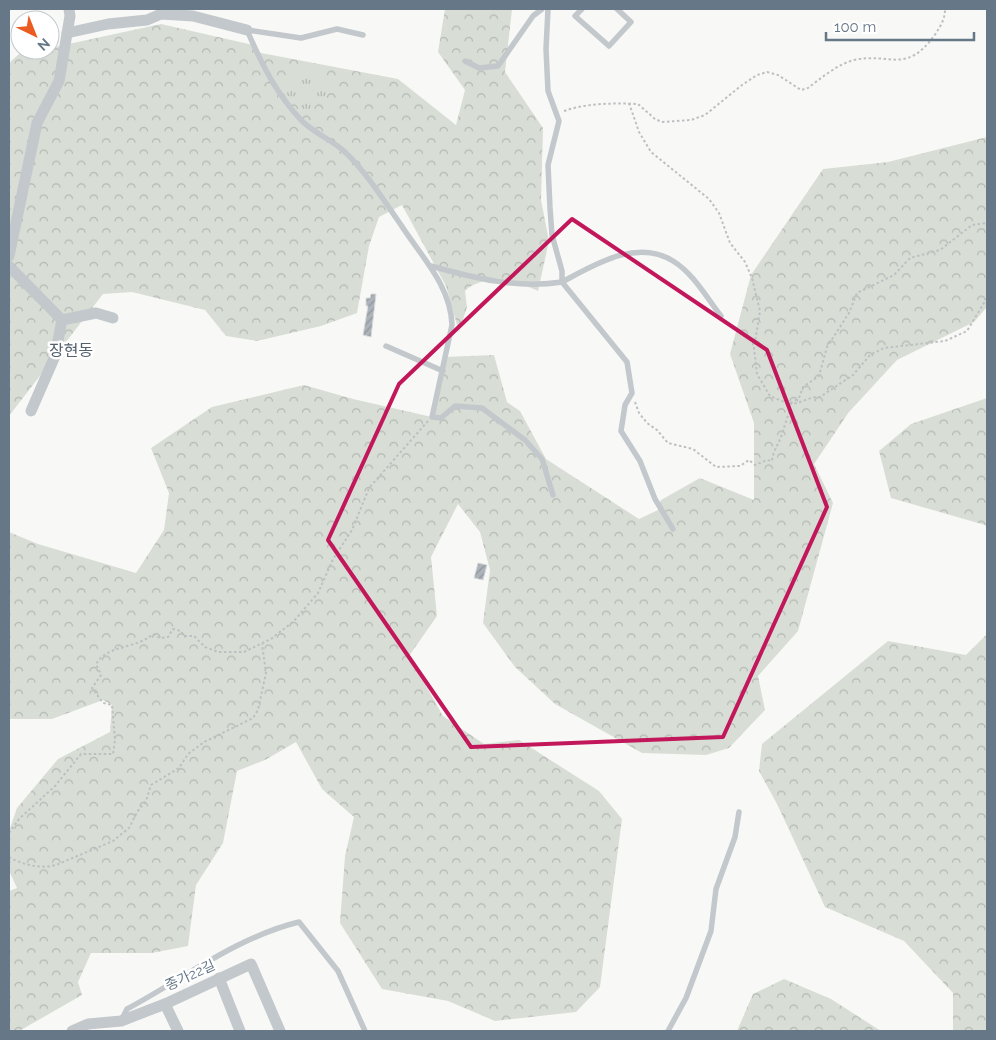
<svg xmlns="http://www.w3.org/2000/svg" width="996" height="1040" font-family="Raleway,'Noto Sans KR',sans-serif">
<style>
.forest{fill:url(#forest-crowns)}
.park{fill:url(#park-tufts)}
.building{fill:url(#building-hatch);stroke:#dadad8}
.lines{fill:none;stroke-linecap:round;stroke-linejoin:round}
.path{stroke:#bdc0c3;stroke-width:2;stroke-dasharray:2.5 2.5;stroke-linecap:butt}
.lane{stroke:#c3c8cc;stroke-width:5.5}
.street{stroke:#c3c8cc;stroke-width:11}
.marked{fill:none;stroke:#c2185b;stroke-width:4;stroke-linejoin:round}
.labels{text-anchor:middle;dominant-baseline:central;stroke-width:5;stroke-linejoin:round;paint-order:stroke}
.street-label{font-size:14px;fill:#678;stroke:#fff}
.quarter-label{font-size:16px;fill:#54616d;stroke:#fff}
</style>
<defs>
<pattern id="forest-crowns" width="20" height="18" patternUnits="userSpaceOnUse" patternTransform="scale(1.25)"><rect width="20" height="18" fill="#d8ded5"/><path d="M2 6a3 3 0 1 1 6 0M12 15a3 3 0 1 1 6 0" fill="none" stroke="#b3b9b3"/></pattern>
<pattern id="park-tufts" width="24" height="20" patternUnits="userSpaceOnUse" patternTransform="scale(1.25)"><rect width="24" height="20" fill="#d8ded5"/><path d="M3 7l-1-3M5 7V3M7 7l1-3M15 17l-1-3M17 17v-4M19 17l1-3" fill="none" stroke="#b3b9b3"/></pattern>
<pattern id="building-hatch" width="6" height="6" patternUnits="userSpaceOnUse" patternTransform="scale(1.25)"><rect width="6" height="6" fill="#acb3ba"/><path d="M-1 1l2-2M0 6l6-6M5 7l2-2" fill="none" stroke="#90969d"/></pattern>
</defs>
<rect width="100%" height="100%" fill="#f8f9f6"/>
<g class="forest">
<path d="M 445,9 L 512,9 L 505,72 L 543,128 L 541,200 L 549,241 L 538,291 C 517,281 483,273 465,291 L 467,307 L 459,332 L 446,286 L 402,205 L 379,217 L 369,246 L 357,313 L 321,326 L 257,341 L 226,336 L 205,310 L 132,292 L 103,294 L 9,416 L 9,63 L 19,54 L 50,50 L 50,48 L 161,24 L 253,45 L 256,52 L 398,79 L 456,125 L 465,90 L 438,52 Z"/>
<path d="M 987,137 L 987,307 L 974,322 L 897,360 L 849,412 L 814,464 L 833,503 L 798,631 L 758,676 L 765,710 L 729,748 L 706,755 L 642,753 L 555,704 L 515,667 L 483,623 L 490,570 L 480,532 L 458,504 L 431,557 L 437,616 L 409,656 L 443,716 L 484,744 L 519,740 L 599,791 L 622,819 L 600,987 L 576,1012 L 495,1021 L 448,1001 L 382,989 L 340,923 L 345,856 L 354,817 L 322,789 L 296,742 L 265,760 L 237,771 L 223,843 L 196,885 L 188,946 L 152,953 L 91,953 L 78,982 L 82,995 L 21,1030 L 9,1031 L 9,891 L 17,888 L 9,871 L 9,831 L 17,808 L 58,759 L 110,732 L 112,705 L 103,700 L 52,719 L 9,719 L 9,532 L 38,544 L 136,573 L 164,530 L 169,493 L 151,448 L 212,407 L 304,385 L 353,399 L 432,417 L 444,357 L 494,355 L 507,402 L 520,411 L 546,459 L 639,519 L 658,510 L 661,500 L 700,478 L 754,500 L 754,423 L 730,354 L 751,275 L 823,169 L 888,162 Z"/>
<path d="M 987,398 L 987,528 L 985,525 L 891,498 L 879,451 L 911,424 Z"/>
<path d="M 987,634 L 987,1031 L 953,1031 L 953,993 L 904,941 L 825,907 L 777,804 L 759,771 L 762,744 L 888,641 L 966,655 Z"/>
<path d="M 784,979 L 831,999 L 881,1031 L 737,1031 L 753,994 Z"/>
</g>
<path class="park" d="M 307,62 L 332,90 L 306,115 L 280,87 Z"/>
<g class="building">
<path d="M 371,294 L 376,294 L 371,337 L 363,335 L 368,306 L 366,306 L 366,298 L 370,298 Z"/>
<path d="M 478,563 L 487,565 L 483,580 L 474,578 Z"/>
</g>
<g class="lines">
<g class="path">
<path d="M 629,103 L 639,132 L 651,152 L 709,199 L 719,213 L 730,243 L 745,262 L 752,278 L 760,311 L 754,348 L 757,374 L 770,396 L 789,404 L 799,398 L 803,387 L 819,376 L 827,347 L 849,313 L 857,293 L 894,275 L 910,258 L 940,250 L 972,225 L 987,223"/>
<path d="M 564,111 C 587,103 614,103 638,104 L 655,119 L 662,122 L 691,120 L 705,115 L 742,85 L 757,75 L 767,72 L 778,75 L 801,90 L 808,88 C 821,78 838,64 854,60 C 890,52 905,75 934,36 C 940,27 945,20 945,9"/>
<path d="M 635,402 L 639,413 L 647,423 L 657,430 L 668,443 L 693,449 L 716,467 L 740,466 L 749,460 L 755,465 L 767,460 L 772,461 C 773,450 779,444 782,434 C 785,425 786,420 790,411 L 789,404 C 801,404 810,396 820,397 L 853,375 L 870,355 L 884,348 L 945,341 L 967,331 L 987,298"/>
<path d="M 9,833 L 19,819 L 55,786 L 81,754 L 113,754 L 115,740 L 112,705 L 103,703 L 92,688 L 101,675 L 96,664 C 108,644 137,649 153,634 L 160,638 L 168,637 L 173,629 L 181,631 L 184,636 L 194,636 L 205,647 L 218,652 L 244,652 L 271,639 L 294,621 L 318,593 L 333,559 L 352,530 L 369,488 L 428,421"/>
<path d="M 9,857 C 23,865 40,869 56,865 L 113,841 L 129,828 L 137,812 L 146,801 L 151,785 L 179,768 L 188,754 L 204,742 L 253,718 L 258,710 L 266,673 L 262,644"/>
</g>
<g class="lane">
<path d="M 548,9 L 546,49 L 548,91 L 559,121 L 548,165 L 550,208 L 552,235 L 562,271 L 562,282 C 594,265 637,238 673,261 C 693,273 707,298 721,316"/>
<path d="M 582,9 L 575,16 L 609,46 L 631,22 L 617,9"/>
<path d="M 363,35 L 337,29 L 301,38 L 247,30 C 261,63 277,95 302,121 C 314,133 332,140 345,152 C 367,173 384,201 401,225 C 421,256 451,286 452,325 L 432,417 L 441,418 L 455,406 L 482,408 L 525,440 L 542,459 L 553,495"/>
<path d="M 465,61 L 479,68 L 498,66 L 533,16 L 542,9"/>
<path d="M 431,266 C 474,278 517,289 562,282 L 627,362 L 632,393 L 625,405 L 621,431 L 640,461 L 655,499 L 673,529"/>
<path d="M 386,346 L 443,371"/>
<path d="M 122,1019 L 127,1009 C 183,979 237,937 299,922 L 338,971 L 365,1031"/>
<path d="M 668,1031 L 686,998 L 711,931 L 716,889 L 735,837 L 739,812"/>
</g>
<g class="street">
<path d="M 67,33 L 108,24 L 147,20 L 161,14 L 193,16 L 247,30"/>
<path d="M 9,256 L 37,123 L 59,81 L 70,16 L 69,9"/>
<path d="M 9,266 L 62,320 L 96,313 L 113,318"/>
<path d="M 31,411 L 55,356 L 62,320"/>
<path d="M 219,978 L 240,1031"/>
<path d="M 165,1004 L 178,1031"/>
<path d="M 72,1031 L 88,1024 L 121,1021 L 165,1004 L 251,964 L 280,1031"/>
</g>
</g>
<path class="marked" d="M 572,219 L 767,350 L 827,507 L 723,737 L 471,747 L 328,540 L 399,384 Z"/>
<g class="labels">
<g class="street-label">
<text transform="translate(190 975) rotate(-25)">종가22길</text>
</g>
<g class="quarter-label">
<text x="71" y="350">장현동</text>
</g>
</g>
<rect width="996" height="1040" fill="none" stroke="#667788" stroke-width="20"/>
<g transform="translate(35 35) rotate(137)"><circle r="24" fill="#ffffff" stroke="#c2c9cf"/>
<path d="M0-4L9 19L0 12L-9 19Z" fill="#eb5c23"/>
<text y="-8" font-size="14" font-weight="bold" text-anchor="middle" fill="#667788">N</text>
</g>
<path d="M826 32v8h148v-8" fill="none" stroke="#667788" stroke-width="2.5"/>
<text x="834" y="32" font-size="15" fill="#667788" stroke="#ffffff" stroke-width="4" paint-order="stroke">100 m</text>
</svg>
